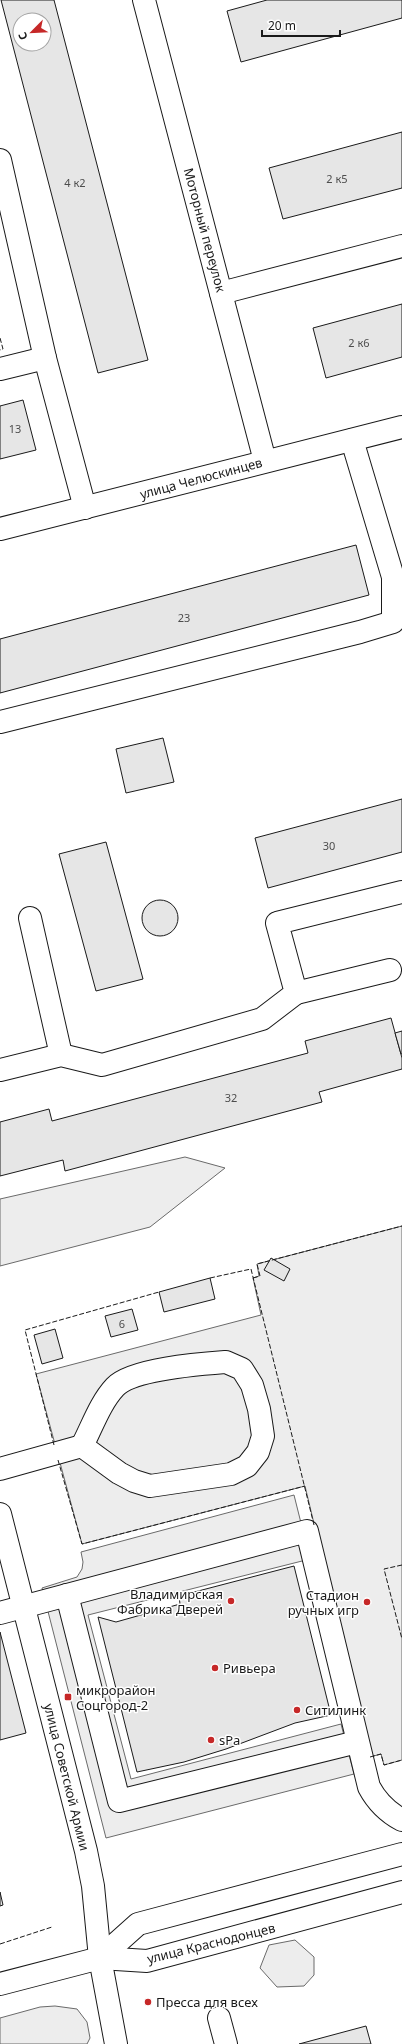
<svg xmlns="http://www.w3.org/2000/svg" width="402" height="2044" font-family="'Noto Sans',sans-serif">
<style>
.built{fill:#ededed;stroke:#6a6a6a}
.building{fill:#e6e6e6;stroke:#1a1a1a;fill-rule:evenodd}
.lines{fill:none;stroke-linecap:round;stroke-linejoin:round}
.minor-casing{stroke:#1a1a1a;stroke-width:24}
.major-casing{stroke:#1a1a1a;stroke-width:24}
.minor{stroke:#fff;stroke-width:22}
.major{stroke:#fff;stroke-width:22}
.fence{stroke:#1a1a1a;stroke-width:1;stroke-dasharray:5 2;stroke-linecap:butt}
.poi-dot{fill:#c62828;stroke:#fff;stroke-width:1.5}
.labels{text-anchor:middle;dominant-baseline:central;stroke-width:3;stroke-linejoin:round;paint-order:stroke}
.number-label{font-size:11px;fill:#4d4d4d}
.street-label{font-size:13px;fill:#1a1a1a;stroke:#fff}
.poi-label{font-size:13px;fill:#1a1a1a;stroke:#fff;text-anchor:start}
</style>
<rect width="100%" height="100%" fill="#fff"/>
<g class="built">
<path d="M 185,1157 L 225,1168 L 150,1227 L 0,1266 L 0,1199 Z"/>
<path d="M 402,1226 L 402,1760 L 384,1765 L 381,1754 L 370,1757 L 305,1486 L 82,1544 L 36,1374 L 261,1315 L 253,1278 L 259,1276 L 257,1264 Z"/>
<path d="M 294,1495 L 310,1559 L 88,1615 L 131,1779 L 341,1724 L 354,1774 L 106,1838 L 42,1588 L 77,1577 L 82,1569 L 83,1562 L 81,1552 Z"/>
<path d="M 295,1940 L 314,1957 L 314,1975 L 304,1986 L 277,1987 L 260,1968 L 269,1945 Z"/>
<path d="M 55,2006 L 77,2009 L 87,2022 L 90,2038 L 87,2044 L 0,2044 L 0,2018 L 40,2007 Z"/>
</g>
<g class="building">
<path d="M 1,0 L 54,0 L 148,360 L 98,373 ZM 20,20 L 44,20 L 44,44 L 20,44 Z"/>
<path d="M 267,0 L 402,0 L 402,18 L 241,62 L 227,11 Z"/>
<path d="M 402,132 L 402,188 L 283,219 L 269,168 Z"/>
<path d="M 402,304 L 402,357 L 326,378 L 313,328 Z"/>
<path d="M 23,400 L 36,450 L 0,459 L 0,406 Z"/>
<path d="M 356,545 L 369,595 L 0,693 L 0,639 Z"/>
<path d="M 163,738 L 174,782 L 126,793 L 116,749 Z"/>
<path d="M 402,799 L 402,852 L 268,888 L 255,838 Z"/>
<path d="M 106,842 L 143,979 L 96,991 L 59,854 Z"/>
<circle cx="160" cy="918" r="18"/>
<path d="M 391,1018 L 402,1058 L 402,1069 L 319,1092 L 322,1102 L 65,1171 L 63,1160 L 0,1176 L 0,1122 L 49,1109 L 52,1121 L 308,1053 L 305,1041 Z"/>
<path d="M 402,1031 L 402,1054 L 401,1054 L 395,1033 Z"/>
<path d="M 271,1258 L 290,1269 L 284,1281 L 264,1270 Z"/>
<path d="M 210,1278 L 215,1299 L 164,1312 L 159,1292 Z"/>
<path d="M 132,1309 L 138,1330 L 111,1337 L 105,1316 Z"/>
<path d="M 55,1329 L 63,1358 L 42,1364 L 34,1335 Z"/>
<path d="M 294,1566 L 331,1715 L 295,1723 L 226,1749 L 184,1762 L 137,1772 L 98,1617 L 116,1622 L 180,1604 L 179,1596 Z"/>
<path d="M 0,1632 L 26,1733 L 0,1740 Z"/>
<path d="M 0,1892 L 3,1905 L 0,1906 Z"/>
<path d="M 366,2026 L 371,2044 L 299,2044 Z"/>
</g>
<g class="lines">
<g class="minor-casing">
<g id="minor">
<path d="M 144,0 L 265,461"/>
<path d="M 0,160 L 45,358 L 85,508"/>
<path d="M 221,293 L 402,246"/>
<path d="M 0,369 L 45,358"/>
<path d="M 0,529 L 402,427"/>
<path d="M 0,722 L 360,632 L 393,622 L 393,577 L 352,440"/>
<path d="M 30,918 L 61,1055"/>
<path d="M 296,993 L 390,970"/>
<path d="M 0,1070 L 61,1055 L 102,1065 L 262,1019 L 296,993 L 277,923 L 402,892"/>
<path d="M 226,1362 L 242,1369 L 252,1385 L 259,1409 L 263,1436 L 258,1452 L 247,1466 L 231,1474 L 150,1486 L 134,1481 L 119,1473 L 82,1446 C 92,1427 100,1403 115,1387 C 132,1369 200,1364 226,1362 Z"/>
<path d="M 0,1469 L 82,1446"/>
<path d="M 0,1514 L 86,1851 L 93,1886 L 100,1958 L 116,2044"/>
<path d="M 67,1595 L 119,1801 L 357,1742"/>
<path d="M 0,1613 L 307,1531 L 369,1787 C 377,1802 387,1812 402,1820"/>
<path d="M 219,2018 L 226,2044"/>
</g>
</g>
<g class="major-casing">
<g id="major">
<path d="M 100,1958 L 138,1924 L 402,1854"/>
<path d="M 0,1984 L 100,1958 L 147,1961 L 402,1892"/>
</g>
</g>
<use href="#minor" class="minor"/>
<use href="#major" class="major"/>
<g class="fence">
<path d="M 0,338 L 3,349 L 0,350"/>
<path d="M 210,1278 L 251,1269 L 314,1525"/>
<path d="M 253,1278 L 260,1276 L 257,1264 L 402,1226"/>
<path d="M 54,1445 L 25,1330 L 159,1292"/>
<path d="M 58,1460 L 82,1544 L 305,1486"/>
<path d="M 402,1565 L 384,1569 L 402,1639"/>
<path d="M 370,1757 L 381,1754 L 384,1765 L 402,1760"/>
<path d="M 0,1944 L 52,1927"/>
</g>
</g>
<g class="poi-dot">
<circle cx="231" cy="1601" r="4"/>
<circle cx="367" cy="1602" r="4"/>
<circle cx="215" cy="1668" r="4"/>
<rect x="64" y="1693" width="8" height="8" rx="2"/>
<circle cx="297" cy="1710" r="4"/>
<circle cx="211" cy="1740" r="4"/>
<circle cx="148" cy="2002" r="4"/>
</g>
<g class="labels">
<g class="number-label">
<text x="337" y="178">2 к5</text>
<text x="75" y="182">4 к2</text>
<text x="359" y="342">2 к6</text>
<text x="15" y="428">13</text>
<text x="184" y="617">23</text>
<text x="329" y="845">30</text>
<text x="231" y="1097">32</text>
<text x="122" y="1323">6</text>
</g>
<g class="street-label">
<text transform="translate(205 230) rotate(75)">Моторный переулок</text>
<text transform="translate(201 478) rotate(-15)">улица Челюскинцев</text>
<text transform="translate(67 1777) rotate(76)">улица Советской Армии</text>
<text transform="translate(211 1943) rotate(-14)">улица Краснодонцев</text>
</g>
<g class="poi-label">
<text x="223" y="1594" text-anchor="end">Владимирская<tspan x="223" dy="15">Фабрика Дверей</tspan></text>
<text x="359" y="1595" text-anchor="end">Стадион<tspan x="359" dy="15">ручных игр</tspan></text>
<text x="223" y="1668">Ривьера</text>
<text x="76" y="1690">микрорайон<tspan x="76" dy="15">Соцгород-2</tspan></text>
<text x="305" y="1710">Ситилинк</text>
<text x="219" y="1740">sPa</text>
<text x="156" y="2002">Пресса для всех</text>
</g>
</g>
<g transform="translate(32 32) rotate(246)"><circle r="19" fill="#ffffff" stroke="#a3a3a3"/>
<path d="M0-3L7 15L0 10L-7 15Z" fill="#c62828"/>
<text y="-6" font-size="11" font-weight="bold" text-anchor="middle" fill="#1a1a1a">С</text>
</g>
<path d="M262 30v6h78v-6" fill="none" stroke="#1a1a1a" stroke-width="2"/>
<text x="268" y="30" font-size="12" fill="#1a1a1a" stroke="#ffffff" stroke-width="3" paint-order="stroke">20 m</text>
</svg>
